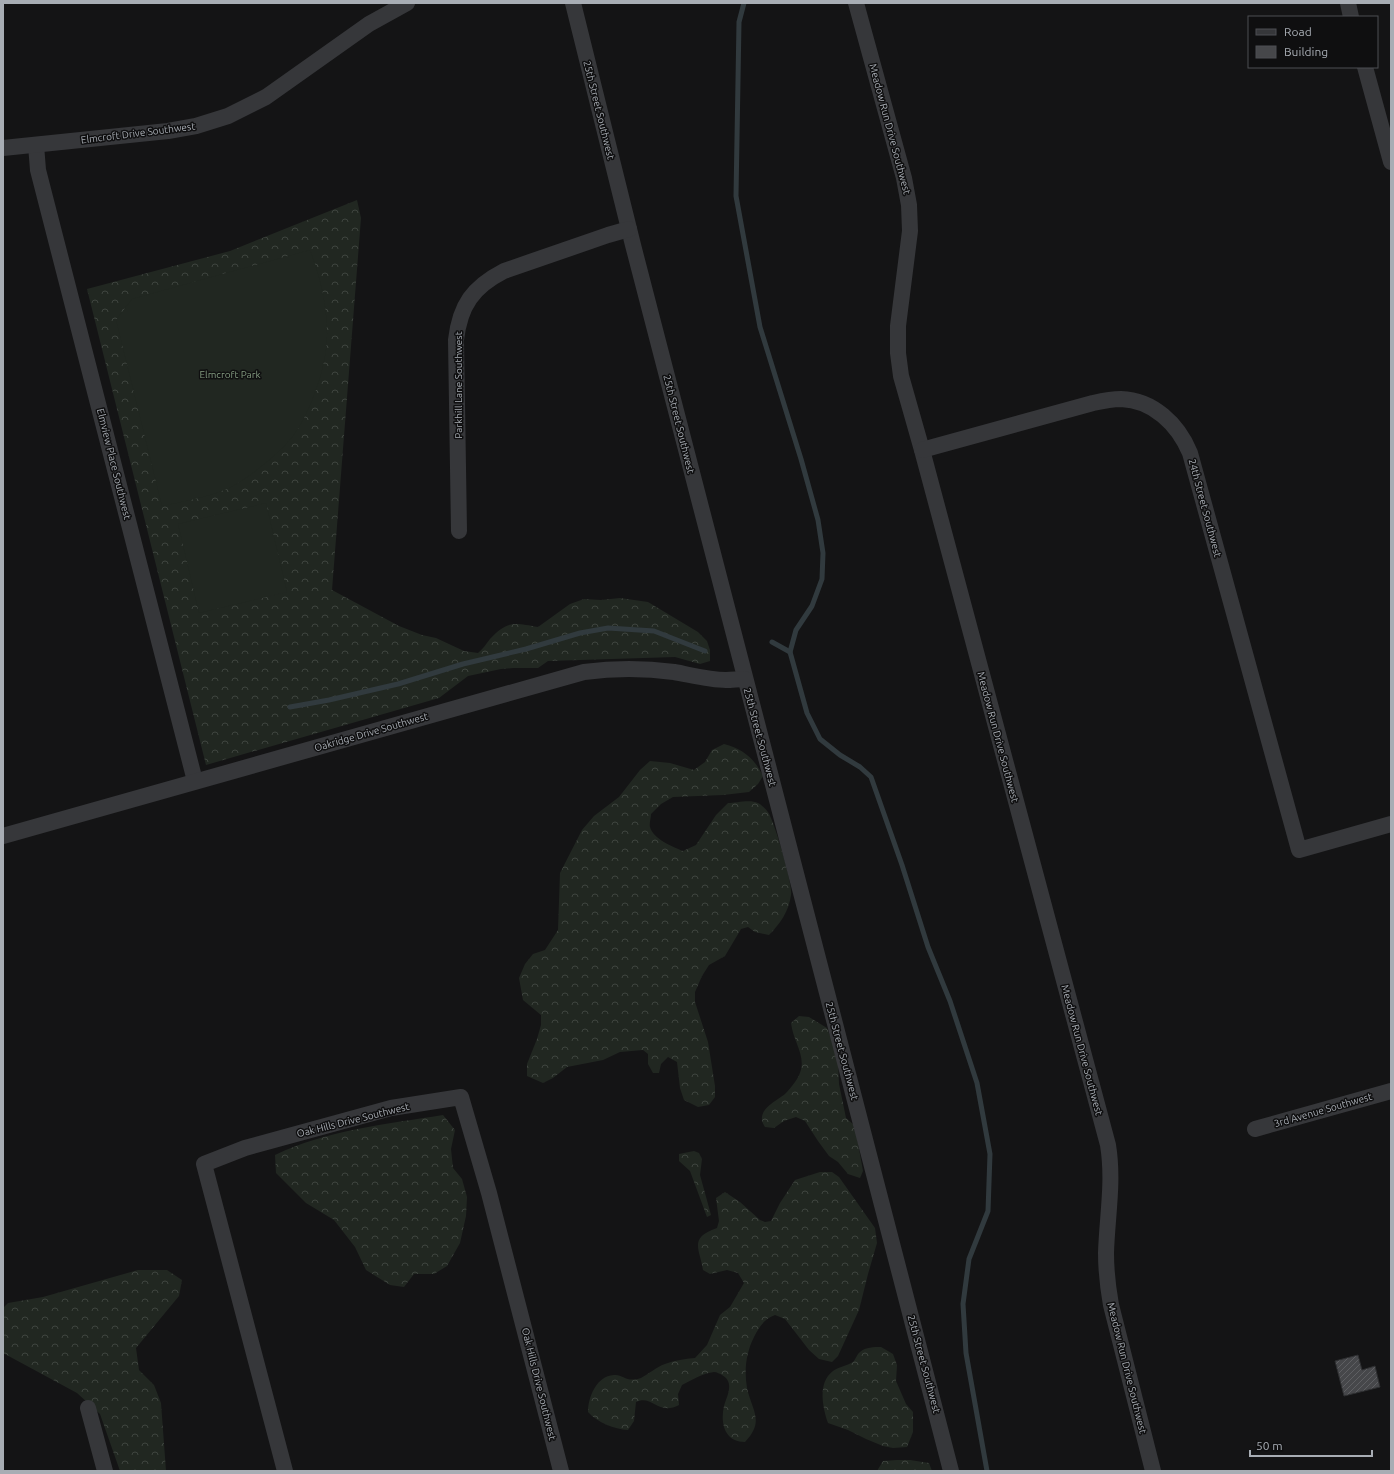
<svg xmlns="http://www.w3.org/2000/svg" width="1394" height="1474" font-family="Ubuntu,sans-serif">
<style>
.forest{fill:url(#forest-crowns)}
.garden{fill:#212721}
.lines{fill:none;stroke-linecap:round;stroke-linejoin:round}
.stream{stroke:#313a3e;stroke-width:5}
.building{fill:url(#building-hatch);stroke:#2e2f31}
.minor{stroke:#36373a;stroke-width:16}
.labels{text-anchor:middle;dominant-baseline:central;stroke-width:3;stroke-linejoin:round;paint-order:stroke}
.street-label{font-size:10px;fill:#a8adb4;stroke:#0f0f10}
.park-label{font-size:10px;fill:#849c81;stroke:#0f0f10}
</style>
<defs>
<pattern id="forest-crowns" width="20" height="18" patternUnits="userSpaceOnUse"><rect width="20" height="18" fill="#212721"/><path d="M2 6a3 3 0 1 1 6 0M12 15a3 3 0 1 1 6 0" fill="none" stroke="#3e443f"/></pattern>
<pattern id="building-hatch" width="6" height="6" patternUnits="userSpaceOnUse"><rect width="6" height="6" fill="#46474a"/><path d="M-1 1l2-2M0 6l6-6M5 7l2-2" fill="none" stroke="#5e5f62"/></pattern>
</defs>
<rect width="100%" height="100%" fill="#141415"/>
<g class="forest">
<path d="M 357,200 L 361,218 L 332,590 L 399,626 L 422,635 L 436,638 L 464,651 L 478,653 C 483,649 486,644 490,639 C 508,620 514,623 538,627 L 570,604 L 584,599 L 601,600 L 620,598 L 648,602 L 698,632 L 707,641 L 710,650 L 710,661 L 700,664 L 675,657 L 548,661 L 538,668 L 513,668 L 501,669 L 468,676 L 439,698 L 206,765 L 87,289 L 230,251 Z"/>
<path d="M 724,744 C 743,749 754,758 763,776 L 758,784 L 749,792 L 723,795 L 673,797 L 661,804 L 651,814 C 651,818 649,824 650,827 C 653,839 673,847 683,851 L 696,845 L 716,815 L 728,803 C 736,803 750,799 758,803 C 762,805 769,812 770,816 C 776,828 793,884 791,895 C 789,911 780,924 769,935 L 755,932 L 748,927 L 741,929 L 725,956 L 709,965 L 702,976 L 695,992 L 695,1002 L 708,1042 L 715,1086 L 715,1097 L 709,1105 L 698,1107 L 684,1100 L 680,1088 L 677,1062 L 668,1057 L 661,1064 L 659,1073 L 653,1073 L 648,1064 L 648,1054 L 643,1050 L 620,1052 L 603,1060 L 567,1067 L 553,1078 L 543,1083 L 527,1076 L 527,1064 L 537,1039 L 541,1025 L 541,1015 L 523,1000 L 519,978 L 525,964 L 533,954 L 545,950 L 558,930 L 560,873 L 582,830 L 594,816 L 619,797 L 640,770 L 650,761 L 670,763 L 694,770 L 705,762 L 712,750 Z"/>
<path d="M 799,1016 L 809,1017 L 827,1028 L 833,1043 L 838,1061 L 839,1084 L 846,1118 L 854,1125 L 857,1138 L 863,1171 L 860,1178 L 848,1174 L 838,1162 L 829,1156 L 818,1141 L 805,1121 L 796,1117 L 784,1121 L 774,1128 L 765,1127 C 754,1111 775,1102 785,1094 C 788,1091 792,1086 795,1082 C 811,1060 794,1046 791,1023 Z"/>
<path d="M 443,1115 L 455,1130 L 451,1149 L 453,1168 L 462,1179 L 467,1197 L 466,1216 L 460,1243 L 447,1266 L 434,1274 L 414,1274 L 404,1287 L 390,1285 L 366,1270 L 355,1247 L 334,1220 L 306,1203 L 276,1173 L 275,1155 C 327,1130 387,1124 443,1115 Z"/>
<path d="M 694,1151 L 699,1153 L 702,1159 L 700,1175 L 711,1215 L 707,1217 L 690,1171 L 679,1161 L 679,1154 Z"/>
<path d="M 820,1172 L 832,1172 L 839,1177 L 875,1228 L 877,1243 L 868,1274 L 859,1310 L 838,1356 L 832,1362 L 819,1359 L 809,1350 L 785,1319 L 775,1315 C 764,1319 759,1327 754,1337 C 746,1353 744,1370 747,1388 C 752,1411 765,1421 745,1442 C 725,1442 720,1424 724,1406 C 727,1396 735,1382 722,1375 C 720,1374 717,1372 714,1372 C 703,1373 692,1380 682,1385 L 678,1394 L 679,1405 C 658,1416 652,1394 636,1402 L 634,1421 L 628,1430 C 614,1429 598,1423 588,1412 C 588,1398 596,1376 614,1375 C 623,1374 626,1383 641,1378 C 649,1374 656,1367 665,1364 C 675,1360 685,1359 695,1358 L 707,1345 L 720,1315 L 730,1307 L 744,1283 L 738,1273 L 727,1270 L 710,1274 L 703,1270 C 700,1249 688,1238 717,1228 L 719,1221 L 716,1198 L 725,1192 L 740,1202 L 760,1220 L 765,1222 L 771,1221 L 780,1203 L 795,1180 Z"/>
<path d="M 138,1270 L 167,1270 L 182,1280 L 179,1296 L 136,1348 L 139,1370 L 154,1385 L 161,1403 L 166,1471 L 120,1471 L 100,1414 L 77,1393 L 3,1353 L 3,1308 L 8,1303 L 43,1297 Z"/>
<path d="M 881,1347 L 893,1354 L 897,1365 L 896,1381 L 906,1404 L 913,1412 L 913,1432 L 907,1447 L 893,1448 L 883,1446 L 866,1439 L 848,1430 L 828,1423 C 823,1408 817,1383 833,1371 C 838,1367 847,1366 853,1362 C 856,1359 857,1354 860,1352 C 866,1347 874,1347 881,1347 Z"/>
<path d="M 897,1460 L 910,1460 L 929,1463 L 932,1471 L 877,1471 L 883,1461 Z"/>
</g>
<g class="garden">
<path d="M 310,250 C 320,277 327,303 327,333 C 328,363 311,412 293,436 C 279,454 248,479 227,489 C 209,497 181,502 162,506 L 116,320 L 132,299 Z"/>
<path d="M 266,503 L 287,592 L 199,613 L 178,524 Z"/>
</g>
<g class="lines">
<g class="stream">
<path d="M 744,3 L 739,22 L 736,196 L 760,327 L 801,459 L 818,520 L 823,553 L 822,579 L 812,606 L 796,630 L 790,652 L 807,713 L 820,739 L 840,755 L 860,767 L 871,777 L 902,865 L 928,947 L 950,1001 L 977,1083 L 990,1154 L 988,1211 L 969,1259 L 963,1304 L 966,1353 L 987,1471"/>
<path d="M 772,642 L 790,652"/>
<path d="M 290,707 L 329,700 L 398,684 L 463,664 L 526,649 L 580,633 L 608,628 L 654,631 L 705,651"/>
</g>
</g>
<path class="building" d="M 1358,1355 L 1362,1370 L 1375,1366 L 1380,1387 L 1344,1396 L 1335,1361 Z"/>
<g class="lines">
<g class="minor">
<path d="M 573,3 L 633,245 L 951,1471"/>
<path d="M 856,3 L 904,178 L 909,205 L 910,231 L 898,326 L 898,353 L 901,376 L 922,450 L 1108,1145 C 1114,1182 1107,1217 1106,1253 C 1106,1271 1108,1288 1111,1305 L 1153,1471"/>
<path d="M 1348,3 L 1351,17"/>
<path d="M 1365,67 L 1391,162"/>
<path d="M 36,145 L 38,170 L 195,781"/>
<path d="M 3,148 L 168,131 L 196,126 L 228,116 L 266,97 L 369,24 L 407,3"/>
<path d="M 922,450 L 1093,403 C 1102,401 1111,399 1121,399 C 1153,400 1178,424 1190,453 L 1299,850 L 1391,824"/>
<path d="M 459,531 L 456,340 C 460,305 473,287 504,271 L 608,235 L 629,229"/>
<path d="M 3,836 L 584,672 C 614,668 644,668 674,672 C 691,675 709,680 726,680 C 732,680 739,679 745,679"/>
<path d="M 1255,1129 L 1391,1091"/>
<path d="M 88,1408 L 105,1471"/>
<path d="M 285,1471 L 204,1164 L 245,1148 L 391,1108 L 461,1097 L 489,1193 L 561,1471"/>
</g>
</g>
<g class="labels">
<g class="street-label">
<text transform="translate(599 110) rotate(76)">25th Street Southwest</text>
<text transform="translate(890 129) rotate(75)">Meadow Run Drive Southwest</text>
<text transform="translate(138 133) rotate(-7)">Elmcroft Drive Southwest</text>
<text transform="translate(458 385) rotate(-90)">Parkhill Lane Southwest</text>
<text transform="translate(679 424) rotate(76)">25th Street Southwest</text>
<text transform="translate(114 464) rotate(76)">Elmview Place Southwest</text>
<text transform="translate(1205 508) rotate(75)">24th Street Southwest</text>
<text transform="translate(371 732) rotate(-16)">Oakridge Drive Southwest</text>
<text transform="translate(760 737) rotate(75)">25th Street Southwest</text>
<text transform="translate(998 737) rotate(75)">Meadow Run Drive Southwest</text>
<text transform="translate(1082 1050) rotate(75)">Meadow Run Drive Southwest</text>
<text transform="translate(842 1051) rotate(75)">25th Street Southwest</text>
<text transform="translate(1323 1110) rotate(-16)">3rd Avenue Southwest</text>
<text transform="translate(353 1120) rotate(-14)">Oak Hills Drive Southwest</text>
<text transform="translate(924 1364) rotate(75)">25th Street Southwest</text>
<text transform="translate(1127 1368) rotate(76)">Meadow Run Drive Southwest</text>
<text transform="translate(539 1384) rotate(76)">Oak Hills Drive Southwest</text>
</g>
<g class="park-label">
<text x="230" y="374">Elmcroft Park</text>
</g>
</g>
<rect width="1394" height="1474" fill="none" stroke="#a8adb4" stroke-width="8"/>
<rect x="1248" y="16" width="130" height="52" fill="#0f0f10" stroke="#4c4e52"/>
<rect x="1256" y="29" width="20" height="6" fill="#36373a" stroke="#4c4e52"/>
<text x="1284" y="36" font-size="12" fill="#a8adb4">Road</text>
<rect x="1256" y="46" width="20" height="12" fill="#46474a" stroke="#4c4e52"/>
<text x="1284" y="56" font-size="12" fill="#a8adb4">Building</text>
<path d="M1250 1450v6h122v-6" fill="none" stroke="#a8adb4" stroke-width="2"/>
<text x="1256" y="1450" font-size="12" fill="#a8adb4" stroke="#0f0f10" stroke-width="3" paint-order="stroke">50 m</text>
</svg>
